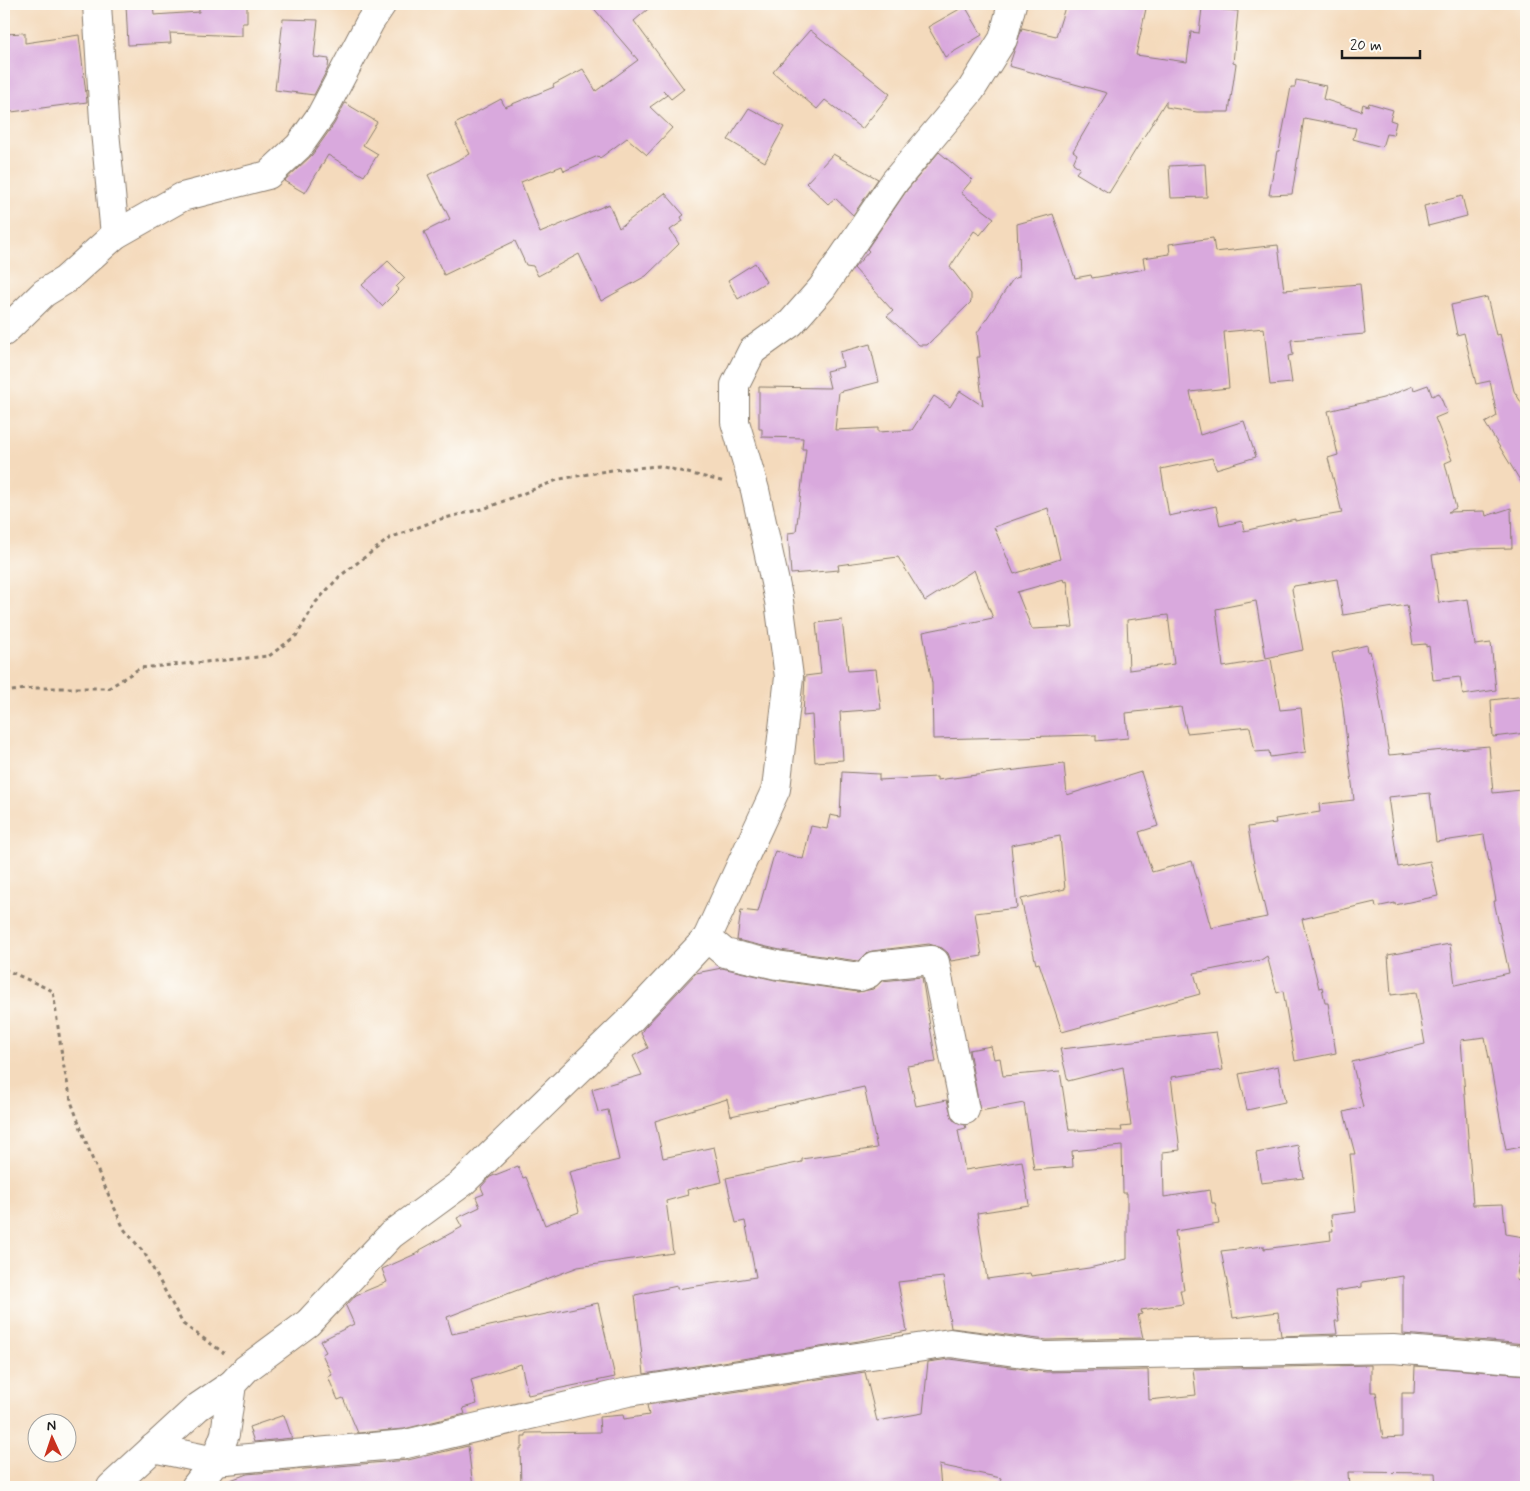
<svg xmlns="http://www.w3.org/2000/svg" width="1530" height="1491" font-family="Mynerve,sans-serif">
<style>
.building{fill:#d9a9dd;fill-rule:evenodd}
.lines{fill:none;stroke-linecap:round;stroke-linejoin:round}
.minor-casing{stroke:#887b6c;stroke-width:30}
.path{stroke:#887b6c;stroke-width:3;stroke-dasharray:4 4;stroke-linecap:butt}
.minor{stroke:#fff;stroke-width:28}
</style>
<rect width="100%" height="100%" fill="#fdfcf7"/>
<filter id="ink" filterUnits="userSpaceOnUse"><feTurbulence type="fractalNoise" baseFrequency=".02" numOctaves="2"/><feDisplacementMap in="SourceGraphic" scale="10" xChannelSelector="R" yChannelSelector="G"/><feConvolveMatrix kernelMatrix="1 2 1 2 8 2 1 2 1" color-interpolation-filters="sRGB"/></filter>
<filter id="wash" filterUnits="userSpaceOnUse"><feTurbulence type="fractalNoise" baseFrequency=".0096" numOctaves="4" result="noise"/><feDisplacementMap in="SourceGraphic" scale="20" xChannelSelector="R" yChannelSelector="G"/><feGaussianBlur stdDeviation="1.12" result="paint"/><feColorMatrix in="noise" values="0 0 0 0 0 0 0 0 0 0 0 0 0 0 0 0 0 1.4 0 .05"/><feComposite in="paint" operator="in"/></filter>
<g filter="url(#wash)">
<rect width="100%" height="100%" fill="#f4dabc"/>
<g id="blocks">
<g class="building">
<path d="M 126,4 L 153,4 L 154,15 L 199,12 L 199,4 L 247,4 L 247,23 L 242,23 L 242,36 L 170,33 L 171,43 L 128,45 Z"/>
<path d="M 590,4 L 654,4 L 634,21 L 684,89 L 671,99 L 663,90 L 667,95 L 650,107 L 672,128 L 647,155 L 627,138 L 600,158 L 598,156 L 564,171 L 562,166 L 521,182 L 540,233 L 609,204 L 619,228 L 665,193 L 684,215 L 681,217 L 683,221 L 670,230 L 679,244 L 646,276 L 601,301 L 579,254 L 538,276 L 533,266 L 526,265 L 515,241 L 444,275 L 424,232 L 450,219 L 428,175 L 470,154 L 455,124 L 501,99 L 505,107 L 554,87 L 553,85 L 583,69 L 596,91 L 638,60 Z"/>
<path d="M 1066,4 L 1147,4 L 1136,55 L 1187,62 L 1191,32 L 1199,33 L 1202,8 L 1238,11 L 1233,63 L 1236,64 L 1229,112 L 1197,112 L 1166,107 L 1166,101 L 1109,193 L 1076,173 L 1080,168 L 1073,163 L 1077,154 L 1073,151 L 1107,93 L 1009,66 L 1022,28 L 1056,36 Z"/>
<path d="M 965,6 L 982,35 L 945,57 L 928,27 Z"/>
<path d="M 283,19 L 318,20 L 314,57 L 329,59 L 328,68 L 314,95 L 275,90 Z"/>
<path d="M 810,30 L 890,94 L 862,129 L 825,100 L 817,109 L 773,72 Z"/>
<path d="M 25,33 L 25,43 L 79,35 L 87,102 L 4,113 L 4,34 Z"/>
<path d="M 1296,80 L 1326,86 L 1323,99 L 1361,111 L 1363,104 L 1368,106 L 1369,103 L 1393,110 L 1390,120 L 1396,122 L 1393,135 L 1386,134 L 1382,147 L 1353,139 L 1356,128 L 1304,118 L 1292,194 L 1269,195 L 1277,151 L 1279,151 L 1291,87 L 1295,87 Z"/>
<path d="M 345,103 L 377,122 L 363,145 L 378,154 L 364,176 L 328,155 L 305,193 L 284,181 L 312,155 L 334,124 Z"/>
<path d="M 749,108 L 784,127 L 765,162 L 728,140 Z"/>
<path d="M 939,152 L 972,180 L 961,193 L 994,218 L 980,235 L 974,231 L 950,267 L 971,294 L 971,302 L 927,345 L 919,345 L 887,316 L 893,311 L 854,268 L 869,251 L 867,249 L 907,190 Z"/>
<path d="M 833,154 L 878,179 L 853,215 L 835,198 L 828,204 L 806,183 Z"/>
<path d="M 1205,164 L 1207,197 L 1171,198 L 1169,166 Z"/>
<path d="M 1462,196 L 1467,216 L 1428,226 L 1424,206 Z"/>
<path d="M 1053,214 L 1075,278 L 1091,275 L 1092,278 L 1145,269 L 1143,258 L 1170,254 L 1169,244 L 1213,238 L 1215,252 L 1278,245 L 1284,290 L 1360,284 L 1365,334 L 1291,340 L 1293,355 L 1288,356 L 1292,383 L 1270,385 L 1264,328 L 1224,332 L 1229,388 L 1190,392 L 1200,435 L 1244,421 L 1256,457 L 1216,469 L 1212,458 L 1161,469 L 1169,516 L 1216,506 L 1220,526 L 1242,521 L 1244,531 L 1295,519 L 1295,521 L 1342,513 L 1328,458 L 1338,455 L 1328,411 L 1383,398 L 1413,386 L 1414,390 L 1428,385 L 1432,396 L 1439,393 L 1447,413 L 1435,418 L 1452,460 L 1445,463 L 1456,508 L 1448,512 L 1485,511 L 1486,516 L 1511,508 L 1512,548 L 1471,549 L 1432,555 L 1439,603 L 1468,599 L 1475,645 L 1491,643 L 1496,690 L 1463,695 L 1460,677 L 1433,680 L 1429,646 L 1426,647 L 1426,644 L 1413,645 L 1407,605 L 1343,615 L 1337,579 L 1294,586 L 1292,589 L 1303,650 L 1266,658 L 1256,601 L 1216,609 L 1223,667 L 1271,659 L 1280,710 L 1301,708 L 1306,752 L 1270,757 L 1269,751 L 1255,752 L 1250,727 L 1187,733 L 1181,707 L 1126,713 L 1128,738 L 1096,741 L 1096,735 L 933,739 L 932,683 L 923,632 L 993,618 L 974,570 L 925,601 L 898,557 L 838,565 L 839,570 L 791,574 L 788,533 L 796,532 L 806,449 L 802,449 L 803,438 L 762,437 L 762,429 L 759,429 L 759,387 L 830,388 L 826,371 L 843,367 L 840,352 L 870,344 L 879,382 L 839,392 L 835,430 L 878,428 L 878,432 L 912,430 L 934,396 L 950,407 L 960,391 L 983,406 L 977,357 L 980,357 L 977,333 L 1013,279 L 1019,277 L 1017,224 ZM 1048,508 L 1060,559 L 1014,574 L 994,527 ZM 1064,579 L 1065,582 L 1067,581 L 1073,627 L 1032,629 L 1017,592 ZM 1168,615 L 1174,664 L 1129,670 L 1127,620 Z"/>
<path d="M 388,261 L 405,278 L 396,287 L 399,289 L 382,306 L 362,285 Z"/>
<path d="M 755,263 L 766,282 L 738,299 L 728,280 Z"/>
<path d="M 1487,297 L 1496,335 L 1500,334 L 1514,391 L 1526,410 L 1526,490 L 1485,423 L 1497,416 L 1490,381 L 1476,384 L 1464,333 L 1457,335 L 1451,305 Z"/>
<path d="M 842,620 L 848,671 L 876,669 L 881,709 L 840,712 L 843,760 L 815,762 L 812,715 L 803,716 L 805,676 L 821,674 L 816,623 Z"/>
<path d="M 1367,645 L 1368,652 L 1370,651 L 1377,683 L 1389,755 L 1489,746 L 1493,793 L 1521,790 L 1526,838 L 1526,1146 L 1506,1150 L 1485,1037 L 1461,1040 L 1473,1205 L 1503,1204 L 1506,1234 L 1524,1237 L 1516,1280 L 1526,1282 L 1526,1344 L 1403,1334 L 1403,1276 L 1362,1282 L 1362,1287 L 1335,1291 L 1339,1321 L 1335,1321 L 1337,1334 L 1281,1336 L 1278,1312 L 1233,1318 L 1226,1276 L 1221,1251 L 1264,1246 L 1264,1249 L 1331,1240 L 1330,1231 L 1333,1231 L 1331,1215 L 1356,1212 L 1350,1154 L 1355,1154 L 1344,1112 L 1363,1107 L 1352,1062 L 1425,1044 L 1416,992 L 1391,995 L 1388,955 L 1450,944 L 1455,985 L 1509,973 L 1494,901 L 1496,901 L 1484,835 L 1436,842 L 1430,793 L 1388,797 L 1398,867 L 1430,861 L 1438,896 L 1395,905 L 1395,903 L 1376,907 L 1375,902 L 1302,919 L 1319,988 L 1322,987 L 1325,1003 L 1328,1003 L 1336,1053 L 1295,1061 L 1283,991 L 1277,993 L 1267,956 L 1261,960 L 1194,973 L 1200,994 L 1062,1032 L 1039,963 L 1036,964 L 1021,899 L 1065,889 L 1060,836 L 1011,845 L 1017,908 L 975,913 L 982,956 L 951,961 L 948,953 L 942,948 L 929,944 L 872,951 L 866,953 L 858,961 L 780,950 L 737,940 L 741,910 L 758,912 L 775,851 L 803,859 L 811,826 L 827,829 L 830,815 L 840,817 L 842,772 L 879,774 L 879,780 L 937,777 L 937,780 L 1064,764 L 1067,795 L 1141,772 L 1158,826 L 1139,832 L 1152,872 L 1192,861 L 1211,928 L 1267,917 L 1253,859 L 1248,827 L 1276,823 L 1275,819 L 1320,812 L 1319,804 L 1354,800 L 1342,700 L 1332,653 Z"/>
<path d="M 1526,696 L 1526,733 L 1493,737 L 1491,700 Z"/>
<path d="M 722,968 L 775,980 L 858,992 L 873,989 L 882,981 L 922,977 L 936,1062 L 907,1066 L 916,1106 L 947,1100 L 953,1120 L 965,1125 L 966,1128 L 958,1130 L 965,1170 L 1022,1161 L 1029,1205 L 977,1213 L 987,1279 L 1030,1273 L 1031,1276 L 1089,1268 L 1127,1259 L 1127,1193 L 1123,1193 L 1122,1146 L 1072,1151 L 1073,1167 L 1034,1170 L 1024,1103 L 980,1111 L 969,1050 L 991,1046 L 994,1059 L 1000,1058 L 1003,1076 L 1060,1071 L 1069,1130 L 1122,1131 L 1121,1127 L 1131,1126 L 1123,1067 L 1068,1081 L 1060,1049 L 1216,1032 L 1223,1070 L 1171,1077 L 1180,1150 L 1163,1152 L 1164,1197 L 1210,1190 L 1212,1203 L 1215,1203 L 1219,1224 L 1175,1231 L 1184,1290 L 1180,1290 L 1183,1304 L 1141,1310 L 1142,1314 L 1138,1315 L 1143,1338 L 1047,1340 L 951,1328 L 943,1277 L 898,1282 L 907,1331 L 859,1341 L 644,1374 L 635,1295 L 677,1286 L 677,1289 L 756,1277 L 745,1221 L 736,1223 L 726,1178 L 802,1162 L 802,1159 L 877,1148 L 864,1087 L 731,1116 L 727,1099 L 655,1121 L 663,1158 L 714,1147 L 722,1182 L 687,1190 L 688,1195 L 666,1201 L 673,1253 L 578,1267 L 447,1317 L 452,1334 L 598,1303 L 615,1377 L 528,1395 L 521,1364 L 471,1380 L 477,1404 L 463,1408 L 465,1414 L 404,1429 L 358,1433 L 343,1398 L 338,1400 L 328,1377 L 332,1375 L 322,1354 L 326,1352 L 320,1341 L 354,1324 L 346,1306 L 356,1295 L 387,1282 L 382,1269 L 420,1252 L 420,1250 L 462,1227 L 457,1218 L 480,1207 L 476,1197 L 484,1194 L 481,1187 L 490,1177 L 518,1166 L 523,1178 L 526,1177 L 545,1225 L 579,1212 L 569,1172 L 619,1160 L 608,1110 L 598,1112 L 592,1089 L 642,1075 L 633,1056 L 648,1048 L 641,1033 L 644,1028 L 696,973 Z"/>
<path d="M 1278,1066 L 1285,1102 L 1247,1110 L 1239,1074 Z"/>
<path d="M 1298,1145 L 1304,1178 L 1261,1183 L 1256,1153 Z"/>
<path d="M 950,1359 L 1046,1372 L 1148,1370 L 1149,1400 L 1196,1395 L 1193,1369 L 1371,1365 L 1371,1392 L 1376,1392 L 1383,1438 L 1402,1437 L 1402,1393 L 1414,1393 L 1415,1366 L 1526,1375 L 1526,1484 L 1505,1487 L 1436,1487 L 1435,1473 L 1348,1472 L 1349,1487 L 999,1487 L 1001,1478 L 939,1465 L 941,1487 L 521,1487 L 520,1448 L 522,1448 L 522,1436 L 526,1436 L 526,1433 L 600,1432 L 599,1417 L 623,1415 L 624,1419 L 649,1415 L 647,1405 L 865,1372 L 877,1421 L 923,1413 L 928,1362 Z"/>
<path d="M 284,1415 L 292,1438 L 254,1442 L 249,1427 Z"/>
<path d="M 468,1446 L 473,1487 L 217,1487 L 217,1485 L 247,1474 L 408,1460 Z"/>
</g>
</g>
</g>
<g filter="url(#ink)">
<use href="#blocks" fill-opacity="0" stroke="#887b6c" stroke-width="1"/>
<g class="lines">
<g class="minor-casing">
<g id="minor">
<path d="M 97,4 L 104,121 L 115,235"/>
<path d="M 4,332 L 44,293 L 65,280 L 115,235 L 182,197 L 268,175 L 299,146 L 321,115 L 370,22 L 382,4"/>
<path d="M 707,938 L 725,953 L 777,965 L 860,977 L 868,974 L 874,966 L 931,960 L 935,962 L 965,1110"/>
<path d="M 153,1448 L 215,1461 L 225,1434 L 232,1384 L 246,1369 L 308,1323 L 391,1235 L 462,1183 L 631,1019 L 707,938 L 776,789 L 789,677 L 779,601 L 755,490 L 735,422 L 735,385 L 752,351 L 791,323 L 822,288 L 895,181 L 971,90 L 1003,39 L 1012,4"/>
<path d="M 111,1487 L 198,1407 L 232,1384"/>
<path d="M 195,1487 L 215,1461 L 406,1444 L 628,1392 L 950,1343 L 1046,1356 L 1393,1349 L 1526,1360"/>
</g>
</g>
<g class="path">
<path d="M 4,692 L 34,688 L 109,688 L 140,668 L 269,656 L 297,635 L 316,602 L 340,576 L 390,538 L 437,520 L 486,508 L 560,479 L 612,470 L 659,466 L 725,482"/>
<path d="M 4,969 L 53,991 L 63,1063 L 72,1104 L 92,1158 L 124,1229 L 145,1254 L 183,1324 L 224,1353"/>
</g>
<use href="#minor" class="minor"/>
</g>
</g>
<rect width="1530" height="1491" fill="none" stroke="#fdfcf7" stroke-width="20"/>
<g transform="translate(52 1438) rotate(357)"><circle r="24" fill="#fdfcf7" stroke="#a3a29f"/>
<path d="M0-4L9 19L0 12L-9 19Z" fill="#c8321e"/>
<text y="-8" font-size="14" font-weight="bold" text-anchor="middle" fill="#1c1c1c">N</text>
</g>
<path d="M1342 50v8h78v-8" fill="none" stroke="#1c1c1c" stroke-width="2.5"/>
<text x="1350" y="50" font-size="15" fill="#1c1c1c" stroke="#fdfcf7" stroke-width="4" paint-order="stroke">20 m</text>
</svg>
